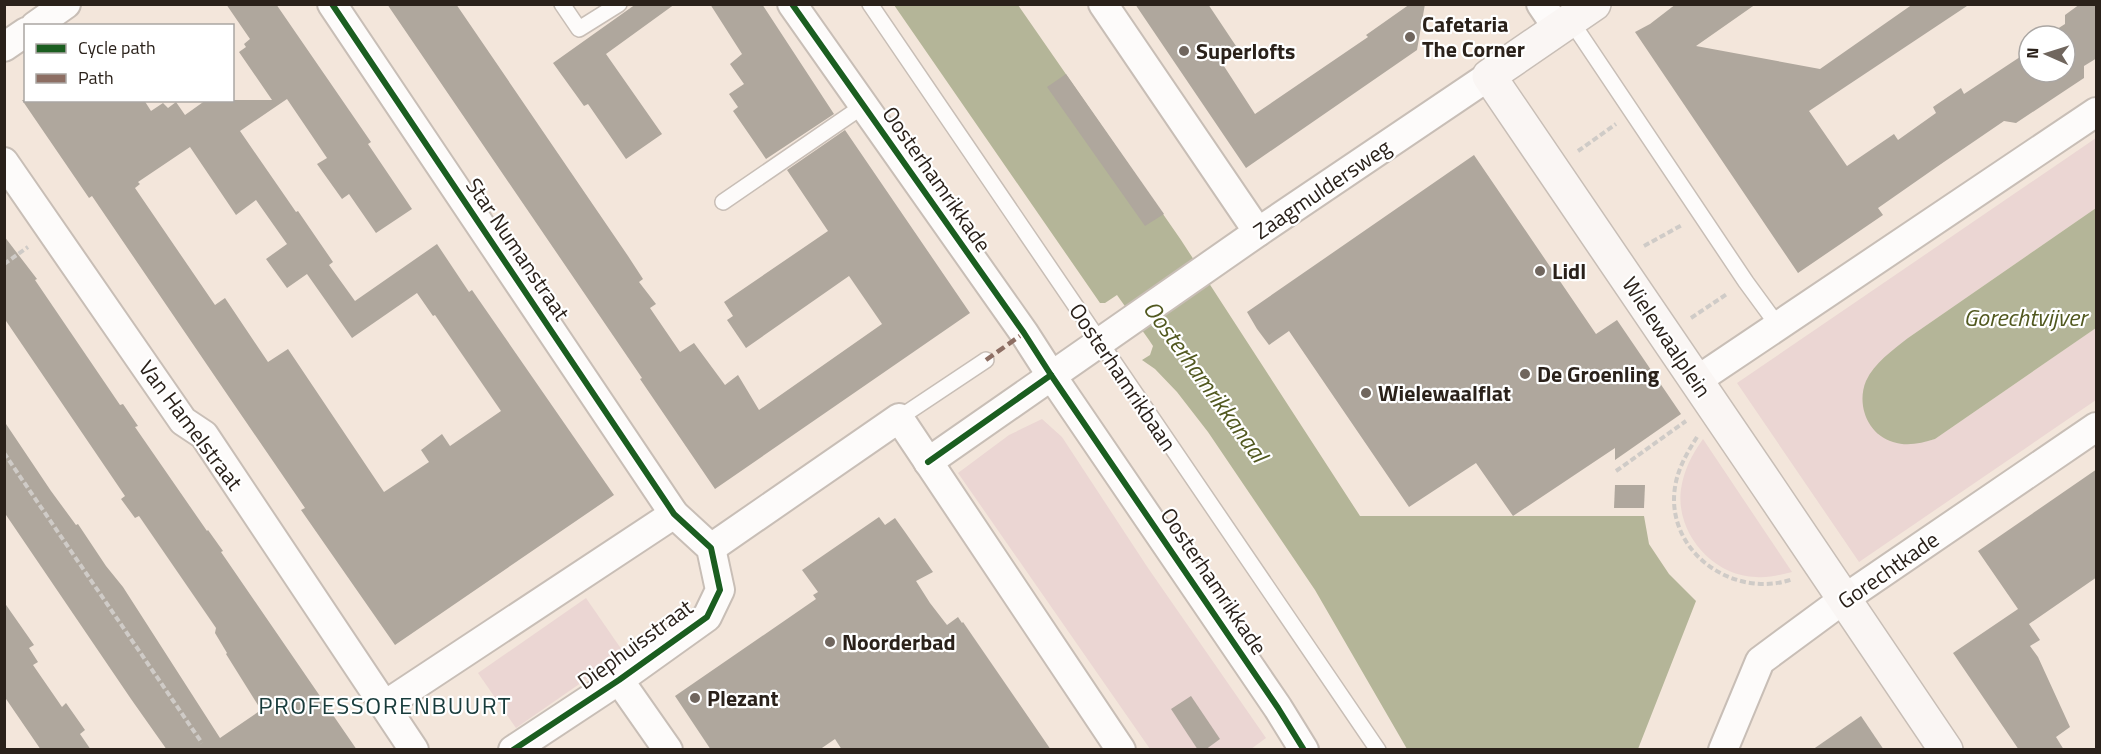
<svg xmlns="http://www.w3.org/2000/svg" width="2101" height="754" font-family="'Titillium Web',sans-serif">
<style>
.green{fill:#ebd6d3}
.water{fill:#b4b598}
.building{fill:#afa79d;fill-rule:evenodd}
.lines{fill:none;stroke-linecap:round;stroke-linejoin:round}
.lane-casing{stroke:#c8beb6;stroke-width:18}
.street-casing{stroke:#c8beb6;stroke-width:32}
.secondary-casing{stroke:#c8beb6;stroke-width:36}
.path{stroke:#cfcbc7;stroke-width:4;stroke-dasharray:6 3;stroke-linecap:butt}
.lane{stroke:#fdfbfa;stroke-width:15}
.street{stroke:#fdfbfa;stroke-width:28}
.secondary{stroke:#faf6f4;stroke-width:33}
.quiet{stroke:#8d6e63;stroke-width:4.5;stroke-dasharray:9 4.5;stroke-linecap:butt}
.cycleway-casing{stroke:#fff;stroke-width:10}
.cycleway{stroke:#1b5e20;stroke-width:6}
.poi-dot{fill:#70665e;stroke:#fff;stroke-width:2}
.labels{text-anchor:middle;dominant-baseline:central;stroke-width:4.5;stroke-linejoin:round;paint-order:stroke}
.poi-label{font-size:22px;font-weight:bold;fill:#2a211a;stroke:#fff;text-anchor:start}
.street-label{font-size:22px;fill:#2a211a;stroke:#fff}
.water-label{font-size:24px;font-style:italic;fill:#51581f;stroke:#fff}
.neighbourhood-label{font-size:24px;letter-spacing:1.5px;fill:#183b3b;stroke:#fff}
</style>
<rect width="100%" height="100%" fill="#f3e6db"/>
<g class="green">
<path d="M 2096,138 L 2096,208 L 1908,338 L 1878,434 C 1900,446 1911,445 1935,439 L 2096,328 L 2096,400 L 1859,562 L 1737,383 Z"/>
<path d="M 1042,419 L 1062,437 L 1148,568 L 1266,738 L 1251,749 L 1150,749 L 958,473 L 1009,435 Z"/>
<path d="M 1703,439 L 1792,572 C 1780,575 1768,578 1756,577 C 1712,576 1675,532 1681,489 C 1684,470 1692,454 1703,439 Z"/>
<path d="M 586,598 L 624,653 L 516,728 L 478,673 Z"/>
</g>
<g class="water">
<path d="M 894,5 L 1018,5 L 1181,240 L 1360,516 L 1644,516 L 1649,544 L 1669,574 L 1696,601 L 1638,749 L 1407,749 L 1315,590 L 1208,432 L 1177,392 L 1155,369 L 1142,360 L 1150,355 L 1153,346 L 1149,340 L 1117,295 L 1105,303 L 1100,303 Z"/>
<path d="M 2096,208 L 2096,328 L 1935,439 C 1921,443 1908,447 1893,442 C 1868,435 1856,405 1866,381 C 1874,363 1893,350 1908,338 Z"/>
</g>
<g class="building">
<path d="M 226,4 L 276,4 L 371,142 L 368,144 L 412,209 L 376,233 L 349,194 L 342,199 L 317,164 L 327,158 L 287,99 L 240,131 L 296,212 L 298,211 L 333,262 L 329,265 L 355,301 L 437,244 L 469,292 L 472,290 L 614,495 L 395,645 L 301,510 L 305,508 L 231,400 L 92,196 L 89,198 L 22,100 L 144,100 L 151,111 L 163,103 L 168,108 L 176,102 L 185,115 L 206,100 L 272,100 L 239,52 L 246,47 L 244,44 L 250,39 ZM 190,147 L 236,215 L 256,200 L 287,244 L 266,259 L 287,288 L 307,274 L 352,338 L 417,293 L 433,316 L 435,315 L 501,411 L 450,446 L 442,434 L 421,450 L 429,462 L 384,492 L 288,349 L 268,362 L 225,298 L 215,305 L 135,188 L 140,184 L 138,182 Z"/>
<path d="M 387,4 L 456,4 L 628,256 L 643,279 L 639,282 L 656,304 L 650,308 L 680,352 L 694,343 L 725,385 L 738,375 L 759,410 L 882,324 L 849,276 L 746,348 L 727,320 L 733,316 L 724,302 L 828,231 L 787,170 L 845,130 L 970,313 L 715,489 L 640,379 L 642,378 Z"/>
<path d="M 636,4 L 675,4 L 606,54 L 662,134 L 626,159 L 588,104 L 584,106 L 553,63 Z"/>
<path d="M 710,4 L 762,4 L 834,114 L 766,159 L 733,111 L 738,107 L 729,94 L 744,84 L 730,64 L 742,54 Z"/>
<path d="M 1135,4 L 1208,4 L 1238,49 L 1220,60 L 1255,114 L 1368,37 L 1366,35 L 1410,4 L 1425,4 L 1417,50 L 1246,168 Z"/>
<path d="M 1676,4 L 1756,4 L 1696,46 L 1820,69 L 1913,4 L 1970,4 L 1809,111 L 1847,166 L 1894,134 L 1898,140 L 1936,113 L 1933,107 L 1961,88 L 1964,94 L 2029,51 L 2029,72 L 2065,72 L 2065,36 L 2051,36 L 2055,33 L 2054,31 L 2065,24 L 2065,15 L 2080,4 L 2097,4 L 2097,58 L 2084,66 L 2084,78 L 2016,123 L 2004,121 L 1941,164 L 1878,208 L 1883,215 L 1798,273 L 1635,32 L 1650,24 Z"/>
<path d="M 1066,74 L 1164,214 L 1145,226 L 1047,87 Z"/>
<path d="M 1474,155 L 1596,334 L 1617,320 L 1681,414 L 1615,460 L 1615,448 L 1513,516 L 1476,463 L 1409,507 L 1289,331 L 1269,345 L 1257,329 L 1247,312 Z"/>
<path d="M 4,236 L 37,279 L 35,280 L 120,405 L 123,404 L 138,426 L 135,427 L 207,531 L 208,530 L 223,551 L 221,552 L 357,750 L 167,750 L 131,699 L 4,512 L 4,421 L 51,491 L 76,525 L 78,524 L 106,566 L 123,587 L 220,738 L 261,710 L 226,654 L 227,653 L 215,633 L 216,628 L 139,516 L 135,518 L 121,499 L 125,496 L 4,318 Z"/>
<path d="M 2097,469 L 2097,577 L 2029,624 L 2040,640 L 2030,646 L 2038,657 L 2070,727 L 2056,737 L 2064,750 L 2019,750 L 1953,653 L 2018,609 L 1978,551 Z"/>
<path d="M 1615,485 L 1645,485 L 1644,508 L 1614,508 Z"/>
<path d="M 879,517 L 885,525 L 895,518 L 905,532 L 933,572 L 916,581 L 930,603 L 947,625 L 958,617 L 962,623 L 963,622 L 1051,750 L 842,750 L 835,739 L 819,750 L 711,750 L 675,696 L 816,599 L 813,595 L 818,592 L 802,570 Z"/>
<path d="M 4,602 L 34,645 L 29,648 L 38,662 L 33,665 L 62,707 L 66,703 L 85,730 L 80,734 L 91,750 L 41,750 L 4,696 Z"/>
<path d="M 1191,696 L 1220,739 L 1205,750 L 1198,750 L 1171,709 Z"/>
<path d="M 1861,716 L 1884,750 L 1812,750 Z"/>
</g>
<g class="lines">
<g class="lane-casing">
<g id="lane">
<path d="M 562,4 L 579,29 L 619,4"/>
<path d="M 870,4 L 1378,750"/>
<path d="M 1571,21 L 1746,282 L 1779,327"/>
<path d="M 723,202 L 863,106"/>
<path d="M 899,418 L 986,360"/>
</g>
</g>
<g class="street-casing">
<g id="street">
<path d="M 332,4 L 674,514 L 711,548 L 720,590 L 707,617 L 619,680 L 513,750"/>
<path d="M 792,4 L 1024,333 L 1051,375 L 1278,708 L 1304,750"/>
<path d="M 1103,4 L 1258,232"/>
<path d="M 1541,4 L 1558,29"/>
<path d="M 35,26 L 66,4"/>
<path d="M 4,47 L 26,32"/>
<path d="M 4,162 L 183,421 L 204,435 L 414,750"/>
<path d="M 1696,381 L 2096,112"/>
<path d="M 928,462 L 1258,232 L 1489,76"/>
<path d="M 711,548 L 899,418 L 1121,750"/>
<path d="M 619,680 L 668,750"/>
<path d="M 385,705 L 674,514"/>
<path d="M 1723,750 L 1760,661 L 1844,599 L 2096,427"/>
</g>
</g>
<g class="secondary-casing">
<path id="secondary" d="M 1594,4 L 1489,76 C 1643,300 1794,525 1946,750"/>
</g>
<g class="path">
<path d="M 1578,151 L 1616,124"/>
<path d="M 1644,246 L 1682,225"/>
<path d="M 4,264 L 28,247"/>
<path d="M 1691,318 L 1727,294"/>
<path d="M 1697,437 C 1687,453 1678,468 1675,487 C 1665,552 1734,600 1793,579"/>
<path d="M 4,453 L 202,743"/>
<path d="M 1616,471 L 1686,421"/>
</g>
<use href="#lane" class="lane"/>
<use href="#street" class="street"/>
<use href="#secondary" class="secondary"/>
<path class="quiet" d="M 986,360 L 1024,333"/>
<g class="cycleway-casing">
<g id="cycleway">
<path d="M 332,4 L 674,514 L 711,548 L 720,590 L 707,617 L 619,680 L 513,750"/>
<path d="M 792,4 L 1024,333 L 1051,375 L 1278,708 L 1304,750"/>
<path d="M 928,462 L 1051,375"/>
</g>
</g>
<use href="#cycleway" class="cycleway"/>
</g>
<g class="poi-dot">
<circle cx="1410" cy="37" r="6"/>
<circle cx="1184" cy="51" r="6"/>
<circle cx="1540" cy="271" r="6"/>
<circle cx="1525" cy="374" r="6"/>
<circle cx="1366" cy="393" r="6"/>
<circle cx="830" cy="642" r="6"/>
<circle cx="695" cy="698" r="6"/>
</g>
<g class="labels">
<g class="poi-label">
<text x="1422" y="24">Cafetaria<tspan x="1422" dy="25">The Corner</tspan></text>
<text x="1196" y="51">Superlofts</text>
<text x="1552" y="271">Lidl</text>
<text x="1537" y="374">De Groenling</text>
<text x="1378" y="393">Wielewaalflat</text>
<text x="842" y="642">Noorderbad</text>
<text x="707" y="698">Plezant</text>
</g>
<g class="street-label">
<text transform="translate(937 179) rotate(55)">Oosterhamrikkade</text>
<text transform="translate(1322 189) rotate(-34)">Zaagmuldersweg</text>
<text transform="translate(518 249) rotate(56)">Star Numanstraat</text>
<text transform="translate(1667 337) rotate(56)">Wielewaalplein</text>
<text transform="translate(1123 377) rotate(56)">Oosterhamrikbaan</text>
<text transform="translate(191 425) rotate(53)">Van Hamelstraat</text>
<text transform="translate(1888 570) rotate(-35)">Gorechtkade</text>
<text transform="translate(1214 581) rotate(56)">Oosterhamrikkade</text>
<text transform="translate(635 644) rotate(-36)">Diephuisstraat</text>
</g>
<g class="water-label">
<text x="2025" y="317">Gorechtvijver</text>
<text transform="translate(1206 381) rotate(54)">Oosterhamrikkanaal</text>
</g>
<g class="neighbourhood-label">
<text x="385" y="705">PROFESSORENBUURT</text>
</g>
</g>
<rect width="2101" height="754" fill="none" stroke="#2a211a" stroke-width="12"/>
<rect x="24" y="24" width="210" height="78" fill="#ffffff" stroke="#aaa6a3" stroke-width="1.5"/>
<rect x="36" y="44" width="30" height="9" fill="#1b5e20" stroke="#aaa6a3" stroke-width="1.5"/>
<text x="78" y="54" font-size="18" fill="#2a211a">Cycle path</text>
<rect x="36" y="74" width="30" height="9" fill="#8d6e63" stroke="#aaa6a3" stroke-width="1.5"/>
<text x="78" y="84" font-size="18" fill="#2a211a">Path</text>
<g transform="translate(2047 54) rotate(273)"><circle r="28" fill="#ffffff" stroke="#aaa6a3" stroke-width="1.5"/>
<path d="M0-4.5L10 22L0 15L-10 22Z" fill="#70665e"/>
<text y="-9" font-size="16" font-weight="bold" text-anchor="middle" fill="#2a211a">N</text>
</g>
</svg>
